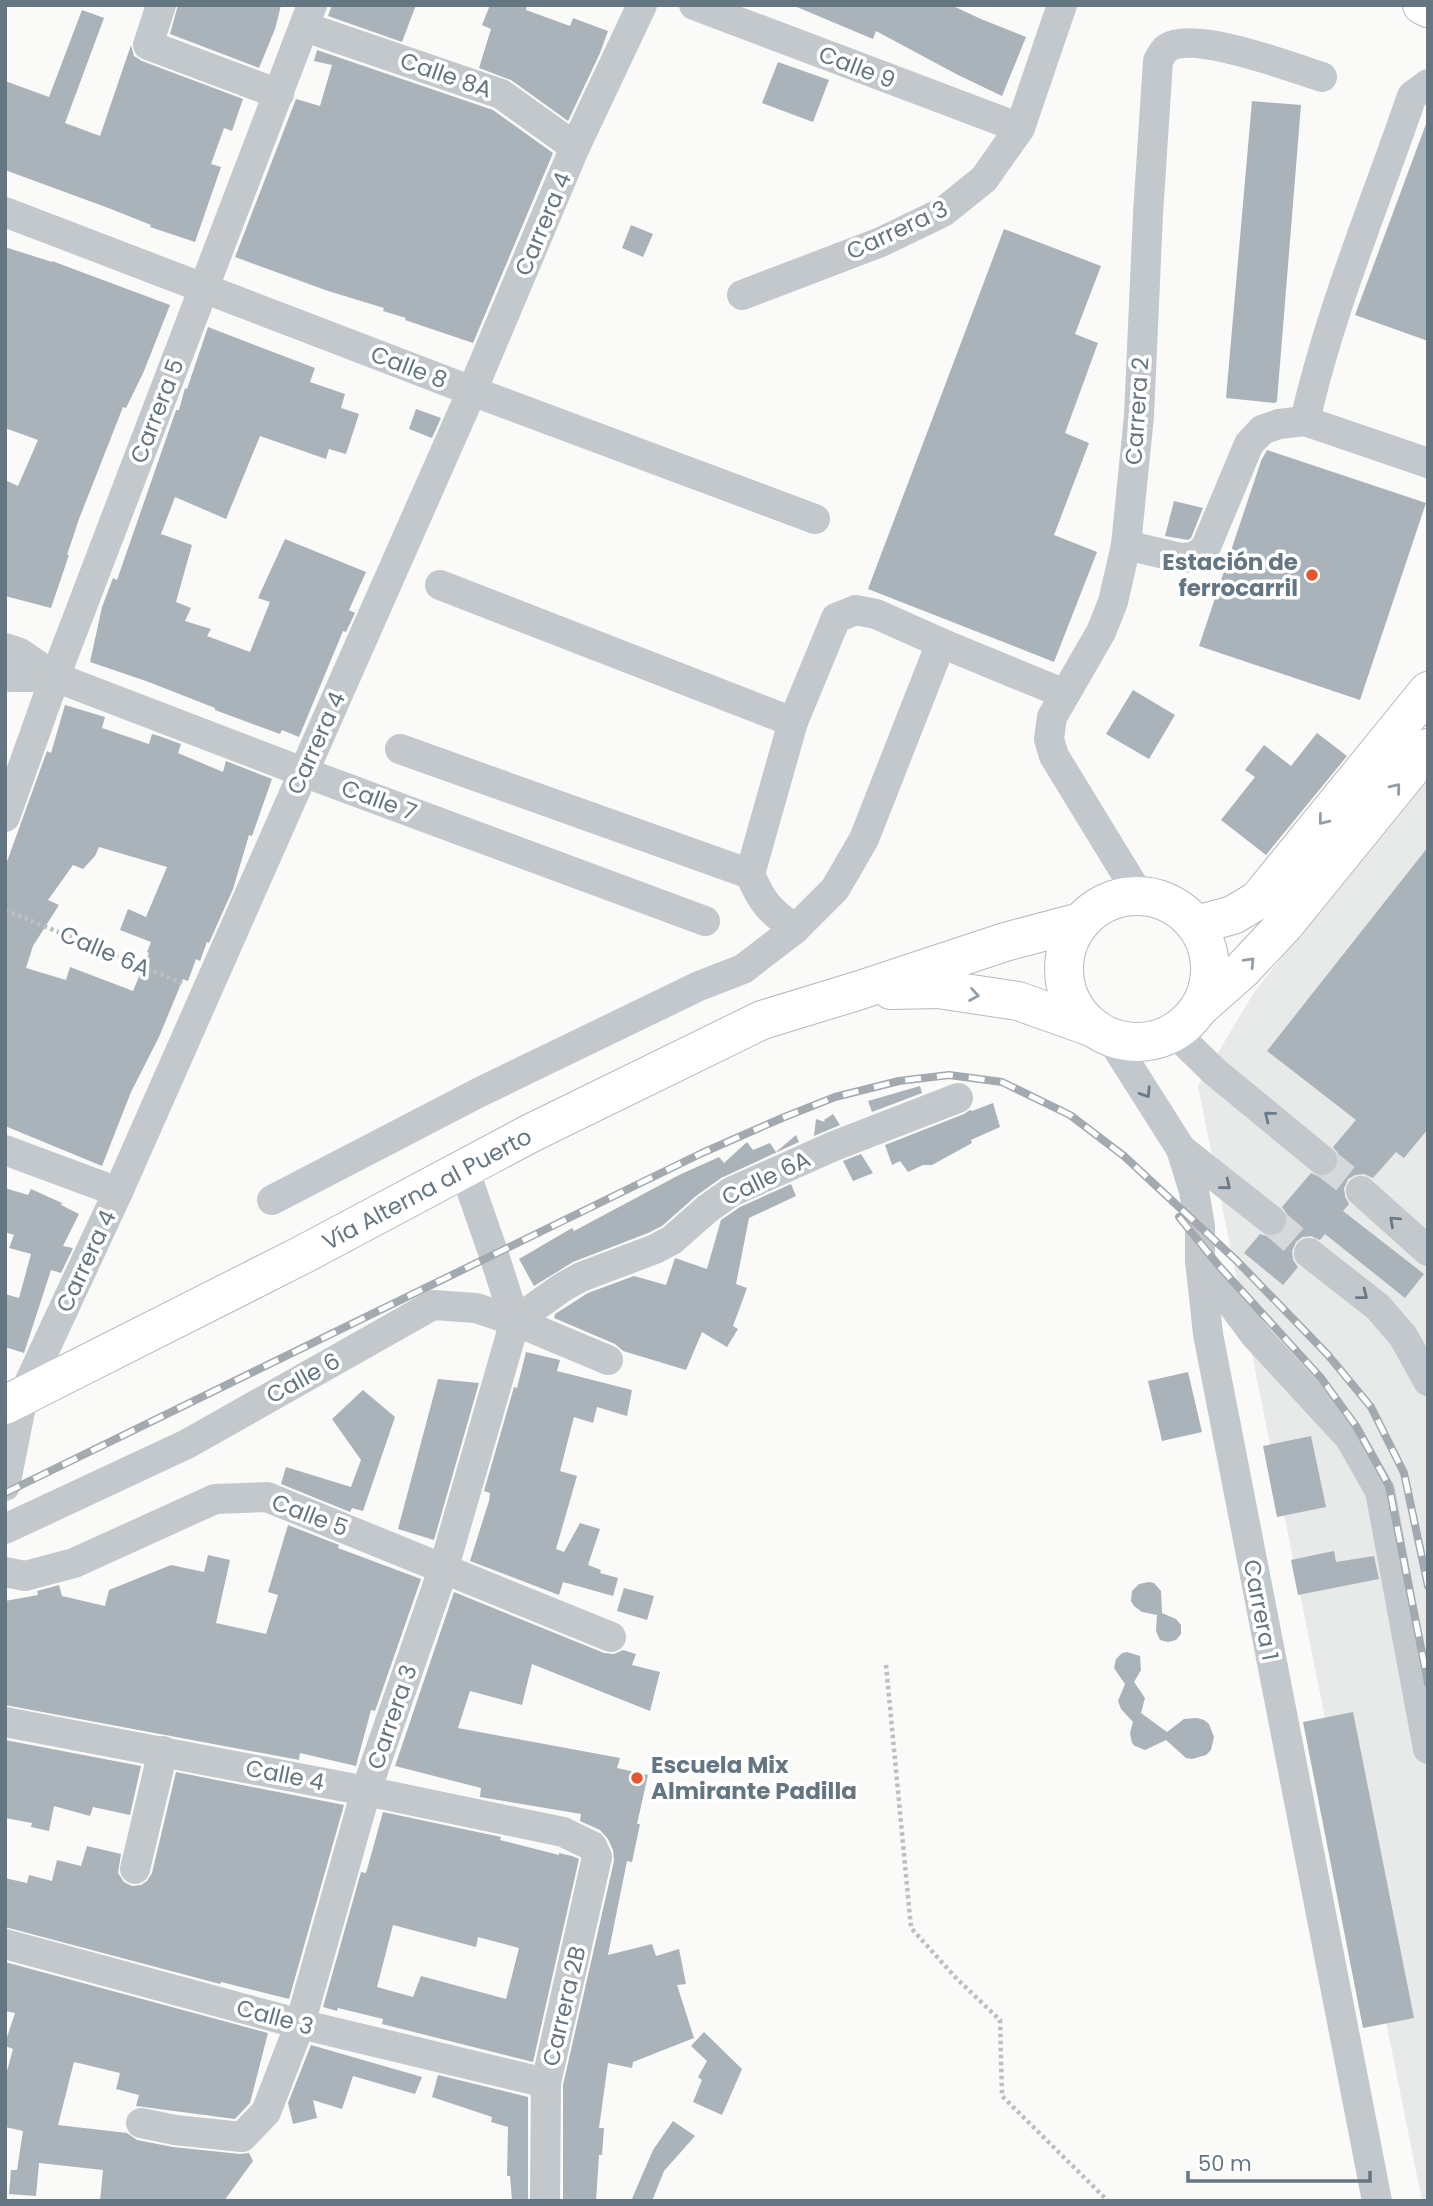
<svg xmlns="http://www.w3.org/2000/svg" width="1433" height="2206" font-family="Poppins,sans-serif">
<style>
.built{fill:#e8e9e9}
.building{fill:#aab3b9;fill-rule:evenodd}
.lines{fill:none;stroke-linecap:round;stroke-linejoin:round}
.minor-tunnel{stroke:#d5d9db;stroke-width:30;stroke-dasharray:30 15;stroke-linecap:butt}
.major-casing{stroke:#b5babe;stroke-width:40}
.path{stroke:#bbbfc2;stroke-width:4.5;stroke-dasharray:3.5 3.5;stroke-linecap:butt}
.minor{stroke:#c3c8cc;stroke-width:30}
.major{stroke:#fff;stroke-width:38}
.rail-casing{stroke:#a2aab0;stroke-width:8}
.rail{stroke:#fff;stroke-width:5;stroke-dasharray:16;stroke-linecap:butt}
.oneway{stroke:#939fa8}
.oneway2{stroke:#6a7a87}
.poi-dot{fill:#e4572e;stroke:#fff;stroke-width:2.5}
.labels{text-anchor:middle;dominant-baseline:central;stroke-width:7;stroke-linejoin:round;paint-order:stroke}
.street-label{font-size:23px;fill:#657683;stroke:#fff}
.poi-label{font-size:23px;font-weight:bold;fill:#657683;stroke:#fff;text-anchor:end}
</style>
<rect width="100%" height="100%" fill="#fafaf8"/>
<path class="built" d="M 1428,766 L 1428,2201 L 1422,2201 L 1198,1086 L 1253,994 Z"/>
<g class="building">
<path d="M 178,5 L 281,5 L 275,29 L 259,68 L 170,34 Z"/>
<path d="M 332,5 L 416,5 L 402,42 L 328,16 Z"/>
<path d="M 490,5 L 527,5 L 526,10 L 570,26 L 573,18 L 608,31 L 600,53 L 568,121 L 511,80 L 479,68 L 491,29 L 482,25 Z"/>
<path d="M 792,5 L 951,5 L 981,19 L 1026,37 L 1002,96 L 958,75 L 876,31 L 873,39 Z"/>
<path d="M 82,10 L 104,18 L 65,123 L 100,136 L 131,45 L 134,56 L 142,61 L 243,99 L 232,131 L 224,128 L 211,164 L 221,167 L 195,242 L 150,227 L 151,225 L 111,209 L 5,170 L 5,81 L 49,97 Z"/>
<path d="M 317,50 L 493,110 L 553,153 L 473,343 L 405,320 L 406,318 L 383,311 L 384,308 L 328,291 L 235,257 L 296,99 L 320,106 L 332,65 L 314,61 Z"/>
<path d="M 778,62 L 829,80 L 813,122 L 762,103 Z"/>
<path d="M 1252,101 L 1301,105 L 1277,401 L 1275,403 L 1226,398 Z"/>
<path d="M 1426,124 L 1428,125 L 1428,341 L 1355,315 Z"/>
<path d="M 631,225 L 653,234 L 643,257 L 622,248 Z"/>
<path d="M 1004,229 L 1101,266 L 1075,334 L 1098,343 L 1065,433 L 1089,443 L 1054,535 L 1097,552 L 1054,662 L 868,589 Z"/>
<path d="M 5,247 L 52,262 L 52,261 L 170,305 L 144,371 L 126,408 L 123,407 L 79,519 L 67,555 L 69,555 L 51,608 L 5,596 L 5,480 L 18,486 L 38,440 L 5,428 Z"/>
<path d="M 208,327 L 315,368 L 310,382 L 345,394 L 341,408 L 359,414 L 346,454 L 329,449 L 326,459 L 260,436 L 226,519 L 175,497 L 161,534 L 192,545 L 176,602 L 191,608 L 185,621 L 211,629 L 207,636 L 250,652 L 270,602 L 258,598 L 285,539 L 366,572 L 349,610 L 355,613 L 346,632 L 343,631 L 299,737 L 282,730 L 280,734 L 215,710 L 215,708 L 146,681 L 90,662 L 102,607 L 113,578 L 117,580 L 175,413 L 176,410 L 179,410 L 185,388 L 187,389 Z"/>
<path d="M 416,409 L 441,418 L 432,438 L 409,429 Z"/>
<path d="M 1267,450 L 1426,503 L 1360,700 L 1199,646 L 1261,461 Z"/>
<path d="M 1174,501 L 1203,508 L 1191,538 L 1188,540 L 1165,536 Z"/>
<path d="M 1133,690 L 1175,715 L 1149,759 L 1106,734 Z"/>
<path d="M 65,705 L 105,717 L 102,728 L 149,744 L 152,734 L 159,736 L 181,744 L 178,753 L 223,772 L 226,761 L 272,779 L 252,836 L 249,835 L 233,889 L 209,943 L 207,942 L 200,961 L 196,959 L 188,981 L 183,979 L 159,1037 L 131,1092 L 102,1166 L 5,1126 L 5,867 L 47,751 L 51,753 ZM 99,847 L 167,867 L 146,917 L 128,909 L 120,930 L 151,942 L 147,952 L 149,953 L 133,991 L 70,967 L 66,980 L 26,968 L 33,946 L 59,905 L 48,900 L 73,865 L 83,869 L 95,856 Z"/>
<path d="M 1317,733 L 1347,756 L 1266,855 L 1221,820 L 1255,777 L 1245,770 L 1264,745 L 1291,766 Z"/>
<path d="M 1428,847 L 1428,1129 L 1404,1158 L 1396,1152 L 1373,1178 L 1364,1174 L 1355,1175 L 1348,1179 L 1344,1188 L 1345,1197 L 1349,1204 L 1343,1211 L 1424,1274 L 1405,1298 L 1325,1234 L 1320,1240 L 1311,1236 L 1302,1237 L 1296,1242 L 1292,1251 L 1293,1260 L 1298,1267 L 1283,1285 L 1244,1253 L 1260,1234 L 1269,1237 L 1277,1236 L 1284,1231 L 1288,1222 L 1287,1214 L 1282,1207 L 1311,1173 L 1320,1177 L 1329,1176 L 1335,1172 L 1339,1162 L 1338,1153 L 1333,1147 L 1356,1120 L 1267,1051 Z"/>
<path d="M 920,1086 L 922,1093 L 872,1112 L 868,1101 Z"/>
<path d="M 993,1103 L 1000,1127 L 971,1140 L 972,1143 L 932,1165 L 923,1165 L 908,1172 L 900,1161 L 892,1165 L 885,1145 L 964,1114 L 970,1110 L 972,1111 Z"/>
<path d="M 833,1114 L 840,1125 L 814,1136 L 816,1119 L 825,1122 L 824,1120 Z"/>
<path d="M 796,1135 L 799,1142 L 721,1178 L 696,1196 L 662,1226 L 648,1233 L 573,1262 L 534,1286 L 519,1259 L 572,1228 L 574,1231 L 679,1175 L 719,1157 L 724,1163 L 747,1142 L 753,1150 L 770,1143 L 776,1152 Z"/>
<path d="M 861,1154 L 873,1173 L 853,1181 L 843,1161 Z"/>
<path d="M 791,1184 L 796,1196 L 749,1218 L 736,1284 L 747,1288 L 733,1326 L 738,1329 L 727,1347 L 702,1332 L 686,1370 L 623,1351 L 615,1344 L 554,1318 L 555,1314 L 588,1293 L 634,1276 L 666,1285 L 675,1258 L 707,1269 L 721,1220 L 740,1207 Z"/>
<path d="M 5,1188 L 28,1195 L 31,1189 L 62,1203 L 61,1205 L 79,1214 L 63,1246 L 73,1248 L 61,1273 L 51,1270 L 24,1353 L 5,1347 L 5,1294 L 19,1298 L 31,1254 L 9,1248 L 14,1235 L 5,1232 Z"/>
<path d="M 526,1352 L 560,1360 L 557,1371 L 632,1390 L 627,1416 L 597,1407 L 593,1423 L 574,1417 L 560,1471 L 577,1476 L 556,1549 L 564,1552 L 580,1523 L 600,1529 L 588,1565 L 601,1570 L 600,1573 L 618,1578 L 613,1596 L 563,1582 L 559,1595 L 470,1561 L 489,1501 L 490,1493 L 484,1491 L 514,1387 L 517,1388 Z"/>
<path d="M 1188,1372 L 1202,1432 L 1162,1441 L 1148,1381 Z"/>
<path d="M 438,1379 L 479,1383 L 434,1540 L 398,1529 Z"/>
<path d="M 363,1390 L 395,1417 L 363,1511 L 352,1508 L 350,1512 L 281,1484 L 286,1467 L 351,1487 L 361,1460 L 332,1419 Z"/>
<path d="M 1311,1436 L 1326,1507 L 1277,1517 L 1263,1446 Z"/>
<path d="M 288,1525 L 339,1545 L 338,1548 L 421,1579 L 375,1711 L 371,1710 L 356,1766 L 300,1753 L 299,1760 L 5,1705 L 5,1601 L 38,1595 L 37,1591 L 59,1585 L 62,1596 L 105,1606 L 109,1590 L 171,1565 L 204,1572 L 208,1555 L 230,1560 L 216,1623 L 266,1634 L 278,1595 L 268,1592 Z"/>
<path d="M 1334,1551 L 1336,1562 L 1374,1556 L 1379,1579 L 1298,1595 L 1291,1560 Z"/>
<path d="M 1149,1582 L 1154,1583 L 1161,1591 L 1162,1613 L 1176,1619 L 1181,1625 L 1181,1634 L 1176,1640 L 1168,1642 L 1160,1640 L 1156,1631 L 1157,1615 L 1142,1612 L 1134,1606 L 1131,1601 L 1132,1591 L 1139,1584 Z"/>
<path d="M 624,1588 L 654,1596 L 647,1620 L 617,1611 Z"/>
<path d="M 454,1592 L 604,1653 L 614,1654 L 623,1650 L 636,1654 L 632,1665 L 660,1672 L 650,1711 L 532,1664 L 522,1705 L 470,1691 L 458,1728 L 620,1758 L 617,1768 L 648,1775 L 637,1824 L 640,1824 L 632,1862 L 627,1861 L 608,1955 L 652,1944 L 656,1956 L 679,1949 L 686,1984 L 677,1985 L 694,2038 L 633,2062 L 632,2068 L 608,2063 L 599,2128 L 604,2128 L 602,2155 L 599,2155 L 596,2201 L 563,2201 L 563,2085 L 614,1861 L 613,1850 L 608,1839 L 600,1830 L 580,1821 L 581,1814 L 480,1797 L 481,1788 L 395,1766 Z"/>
<path d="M 1127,1652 L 1140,1656 L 1141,1670 L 1134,1682 L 1145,1698 L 1141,1713 L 1167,1732 L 1184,1719 L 1197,1718 L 1204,1720 L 1209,1724 L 1214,1737 L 1211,1750 L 1206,1755 L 1192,1759 L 1186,1758 L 1166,1740 L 1145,1750 L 1135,1746 L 1132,1743 L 1130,1733 L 1133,1722 L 1121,1709 L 1118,1701 L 1125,1684 L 1114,1668 L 1116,1659 L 1122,1653 Z"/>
<path d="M 1353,1712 L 1414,2018 L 1363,2028 L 1303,1722 Z"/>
<path d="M 5,1740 L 141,1766 L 130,1815 L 93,1807 L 90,1816 L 54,1806 L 49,1831 L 31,1827 L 32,1823 L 5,1818 Z"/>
<path d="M 176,1772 L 344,1805 L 289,1999 L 221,1982 L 220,1984 L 5,1927 L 5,1878 L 27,1883 L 29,1875 L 52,1881 L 57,1860 L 81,1866 L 87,1846 L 121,1854 L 118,1873 L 124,1882 L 132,1886 L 141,1885 L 147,1881 L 152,1873 Z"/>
<path d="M 383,1812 L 501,1837 L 500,1840 L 559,1855 L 559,1853 L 572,1856 L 579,1859 L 533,2062 L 382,2024 L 383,2019 L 338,2008 L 337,2011 L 323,2007 L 361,1872 L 366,1873 ZM 393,1925 L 476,1947 L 478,1937 L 519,1948 L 506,1999 L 421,1976 L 413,1997 L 377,1987 Z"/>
<path d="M 5,1962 L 268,2033 L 250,2103 L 235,2119 L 136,2106 L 139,2095 L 116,2089 L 120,2073 L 74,2062 L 58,2125 L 127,2133 L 137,2140 L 173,2147 L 240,2154 L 249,2153 L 253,2161 L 224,2201 L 100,2201 L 103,2170 L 39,2163 L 36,2196 L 9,2194 L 11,2170 L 17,2170 L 23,2131 L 5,2127 L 5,2078 L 13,2049 L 5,2046 L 5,2043 L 15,2013 L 5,2011 Z"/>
<path d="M 704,2032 L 742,2069 L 722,2115 L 693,2102 L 702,2080 L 698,2077 L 707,2061 L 691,2046 Z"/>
<path d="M 311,2045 L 422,2077 L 415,2094 L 353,2076 L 342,2109 L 313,2100 L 317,2118 L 293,2124 L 288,2103 Z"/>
<path d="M 438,2075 L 528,2097 L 528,2201 L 512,2201 L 510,2176 L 507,2176 L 508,2127 L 491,2122 L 492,2117 L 432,2097 Z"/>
<path d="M 673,2121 L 695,2136 L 664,2171 L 652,2201 L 631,2201 L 653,2150 Z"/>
</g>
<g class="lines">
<g class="minor-tunnel">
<path d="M 1322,1160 L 1361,1191"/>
<path d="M 1271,1220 L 1309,1253"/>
</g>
<g class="major-casing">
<g id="major">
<path d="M 1422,5 L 1428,8"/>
<circle cx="1137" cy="969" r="73"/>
<path d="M 1196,925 L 1233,915 L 1258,900 L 1428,691"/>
<path d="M 891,990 L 938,989 L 1018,1001 L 1094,1028"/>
<path d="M 1199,1008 L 1242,970 L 1286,923 L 1428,748"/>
<path d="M 5,1405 L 302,1255 L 531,1133 L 762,1020 L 857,991 L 1005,942 L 1080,922"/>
</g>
</g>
<g class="path">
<path d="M 5,910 L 182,983"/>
<path d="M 886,1665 L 911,1928 L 957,1979 L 1000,2020 L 1002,2096 L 1108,2201"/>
</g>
<g class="minor">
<path d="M 161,5 L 148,45 L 279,94"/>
<path d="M 694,5 L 1020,128"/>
<path d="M 305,27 L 501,94 L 575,147"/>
<path d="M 5,212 L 472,391 L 815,519"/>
<path d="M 742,295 L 881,242 L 943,212 L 984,179 L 1020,128 L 1062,5"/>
<path d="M 1305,421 C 1330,310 1375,204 1412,96 L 1428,84"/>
<path d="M 1126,545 L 1181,558 L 1194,557 L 1205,549 L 1249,444 L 1262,430 L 1279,424 L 1305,421 L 1428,463"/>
<path d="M 440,585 L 793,722"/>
<path d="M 5,648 L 20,653 L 55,677 L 303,772 L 705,921"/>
<path d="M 5,675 L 11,677 L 55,677"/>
<path d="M 400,749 L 750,874"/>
<path d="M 5,817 L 55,677 L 312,5"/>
<path d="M 1139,895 L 1054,756 L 1049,739 L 1052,717 L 1101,632 L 1113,602 L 1126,545 L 1139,416 L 1148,214 L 1158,61 C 1160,57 1163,51 1167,48 C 1194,30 1291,67 1322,77"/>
<path d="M 795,929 C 770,911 762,903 750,874 L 793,722 L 836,618 L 856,610 L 876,614 L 941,643 L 1065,694"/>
<path d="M 1180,1028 L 1181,1039 L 1215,1072 L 1322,1160"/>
<path d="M 1110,1037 L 1181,1149 L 1194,1191 L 1200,1226 L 1200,1260 L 1208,1334 L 1377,2201"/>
<path d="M 1181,1149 L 1271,1220"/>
<path d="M 5,1150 L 118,1192"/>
<path d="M 464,1169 L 494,1255 L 515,1321"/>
<path d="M 1361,1191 L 1428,1251"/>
<path d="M 272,1200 L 480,1092 L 699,986 L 743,969 L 795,929 L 835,889 L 864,839 L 941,643"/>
<path d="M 1309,1253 L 1378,1307 L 1403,1336 L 1428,1381"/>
<path d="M 1200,1261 L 1255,1335 L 1350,1438 L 1380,1491 L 1428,1749"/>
<path d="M 515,1321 L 563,1287 L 581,1277 L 655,1249 L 672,1240 L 707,1209 L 731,1192 L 834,1146 L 958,1098"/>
<path d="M 5,1486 L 23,1396 L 118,1192 L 472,391 L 575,147 L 642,5"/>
<path d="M 5,1529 L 187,1444 L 433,1305 L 476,1308 L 515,1321 L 608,1360"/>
<path d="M 5,1572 L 25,1576 L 74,1563 L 215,1499 L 267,1497 L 611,1637"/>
<path d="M 5,1722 L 366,1791 L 563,1832 L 592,1846 L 597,1857 L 546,2083 L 545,2201"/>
<path d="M 135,1869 L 163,1751"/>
<path d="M 5,1944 L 300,2024 L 546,2083"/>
<path d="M 141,2123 L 175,2130 L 242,2137 L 266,2112 L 300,2024 L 366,1791 L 444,1567 L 515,1321"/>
</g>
<use href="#major" class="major"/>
<g class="rail-casing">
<g id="rail">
<path d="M 1179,1217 L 1219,1266 L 1321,1378 L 1356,1426 L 1389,1486 L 1428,1683"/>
<path d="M 5,1493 L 702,1153 L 782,1118 L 835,1097 L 899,1081 L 949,1075 L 1002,1082 L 1070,1115 L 1124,1156 L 1237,1261 L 1328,1355 L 1371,1407 L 1404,1473 L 1428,1586"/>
</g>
</g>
<use href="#rail" class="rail"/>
</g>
<defs><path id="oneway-chevron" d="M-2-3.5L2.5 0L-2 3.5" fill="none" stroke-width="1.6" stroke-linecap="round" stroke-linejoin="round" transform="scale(1.75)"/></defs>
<g class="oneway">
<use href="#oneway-chevron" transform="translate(1396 788) rotate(-51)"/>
<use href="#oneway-chevron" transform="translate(1323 820) rotate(129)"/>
<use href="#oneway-chevron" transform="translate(1250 962) rotate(-47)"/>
<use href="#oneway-chevron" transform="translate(974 995) rotate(9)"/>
</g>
<g class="oneway2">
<use href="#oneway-chevron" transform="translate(1146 1093) rotate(57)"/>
<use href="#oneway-chevron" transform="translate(1269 1116) rotate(-141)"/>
<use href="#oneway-chevron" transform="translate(1226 1185) rotate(39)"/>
<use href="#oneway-chevron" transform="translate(1394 1221) rotate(-138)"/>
<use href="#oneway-chevron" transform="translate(1363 1295) rotate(38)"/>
</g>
<g class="poi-dot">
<circle cx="1312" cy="575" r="7"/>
<circle cx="637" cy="1778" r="7"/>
</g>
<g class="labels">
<g class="street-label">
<text transform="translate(857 67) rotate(21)">Calle 9</text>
<text transform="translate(446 75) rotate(19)">Calle 8A</text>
<text transform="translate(543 224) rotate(-67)">Carrera 4</text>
<text transform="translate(897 230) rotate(-25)">Carrera 3</text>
<text transform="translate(409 367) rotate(21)">Calle 8</text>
<text transform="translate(157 411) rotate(-69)">Carrera 5</text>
<text transform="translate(1137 411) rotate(-86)">Carrera 2</text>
<text transform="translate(316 743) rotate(-66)">Carrera 4</text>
<text transform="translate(379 800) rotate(20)">Calle 7</text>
<text transform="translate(105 951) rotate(23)">Calle 6A</text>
<text transform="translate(766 1178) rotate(-26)">Calle 6A</text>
<text transform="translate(427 1189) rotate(-28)">Vía Alterna al Puerto</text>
<text transform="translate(86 1261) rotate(-65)">Carrera 4</text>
<text transform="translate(303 1378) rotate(-29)">Calle 6</text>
<text transform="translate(310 1515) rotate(21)">Calle 5</text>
<text transform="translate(1261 1610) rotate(79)">Carrera 1</text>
<text transform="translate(392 1717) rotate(-71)">Carrera 3</text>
<text transform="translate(285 1775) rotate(11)">Calle 4</text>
<text transform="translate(564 2006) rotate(-77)">Carrera 2B</text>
<text transform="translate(275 2017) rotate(15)">Calle 3</text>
</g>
<g class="poi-label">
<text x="1298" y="562">Estación de<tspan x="1298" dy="26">ferrocarril</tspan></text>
<text x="651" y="1765" text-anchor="start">Escuela Mix<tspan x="651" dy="26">Almirante Padilla</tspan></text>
</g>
</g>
<rect width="1433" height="2206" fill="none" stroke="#657683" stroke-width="14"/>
<path d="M1188 2171v10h182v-10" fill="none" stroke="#657683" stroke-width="3.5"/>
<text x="1198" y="2171" font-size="21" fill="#657683" stroke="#ffffff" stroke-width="5" paint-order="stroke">50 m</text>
</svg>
